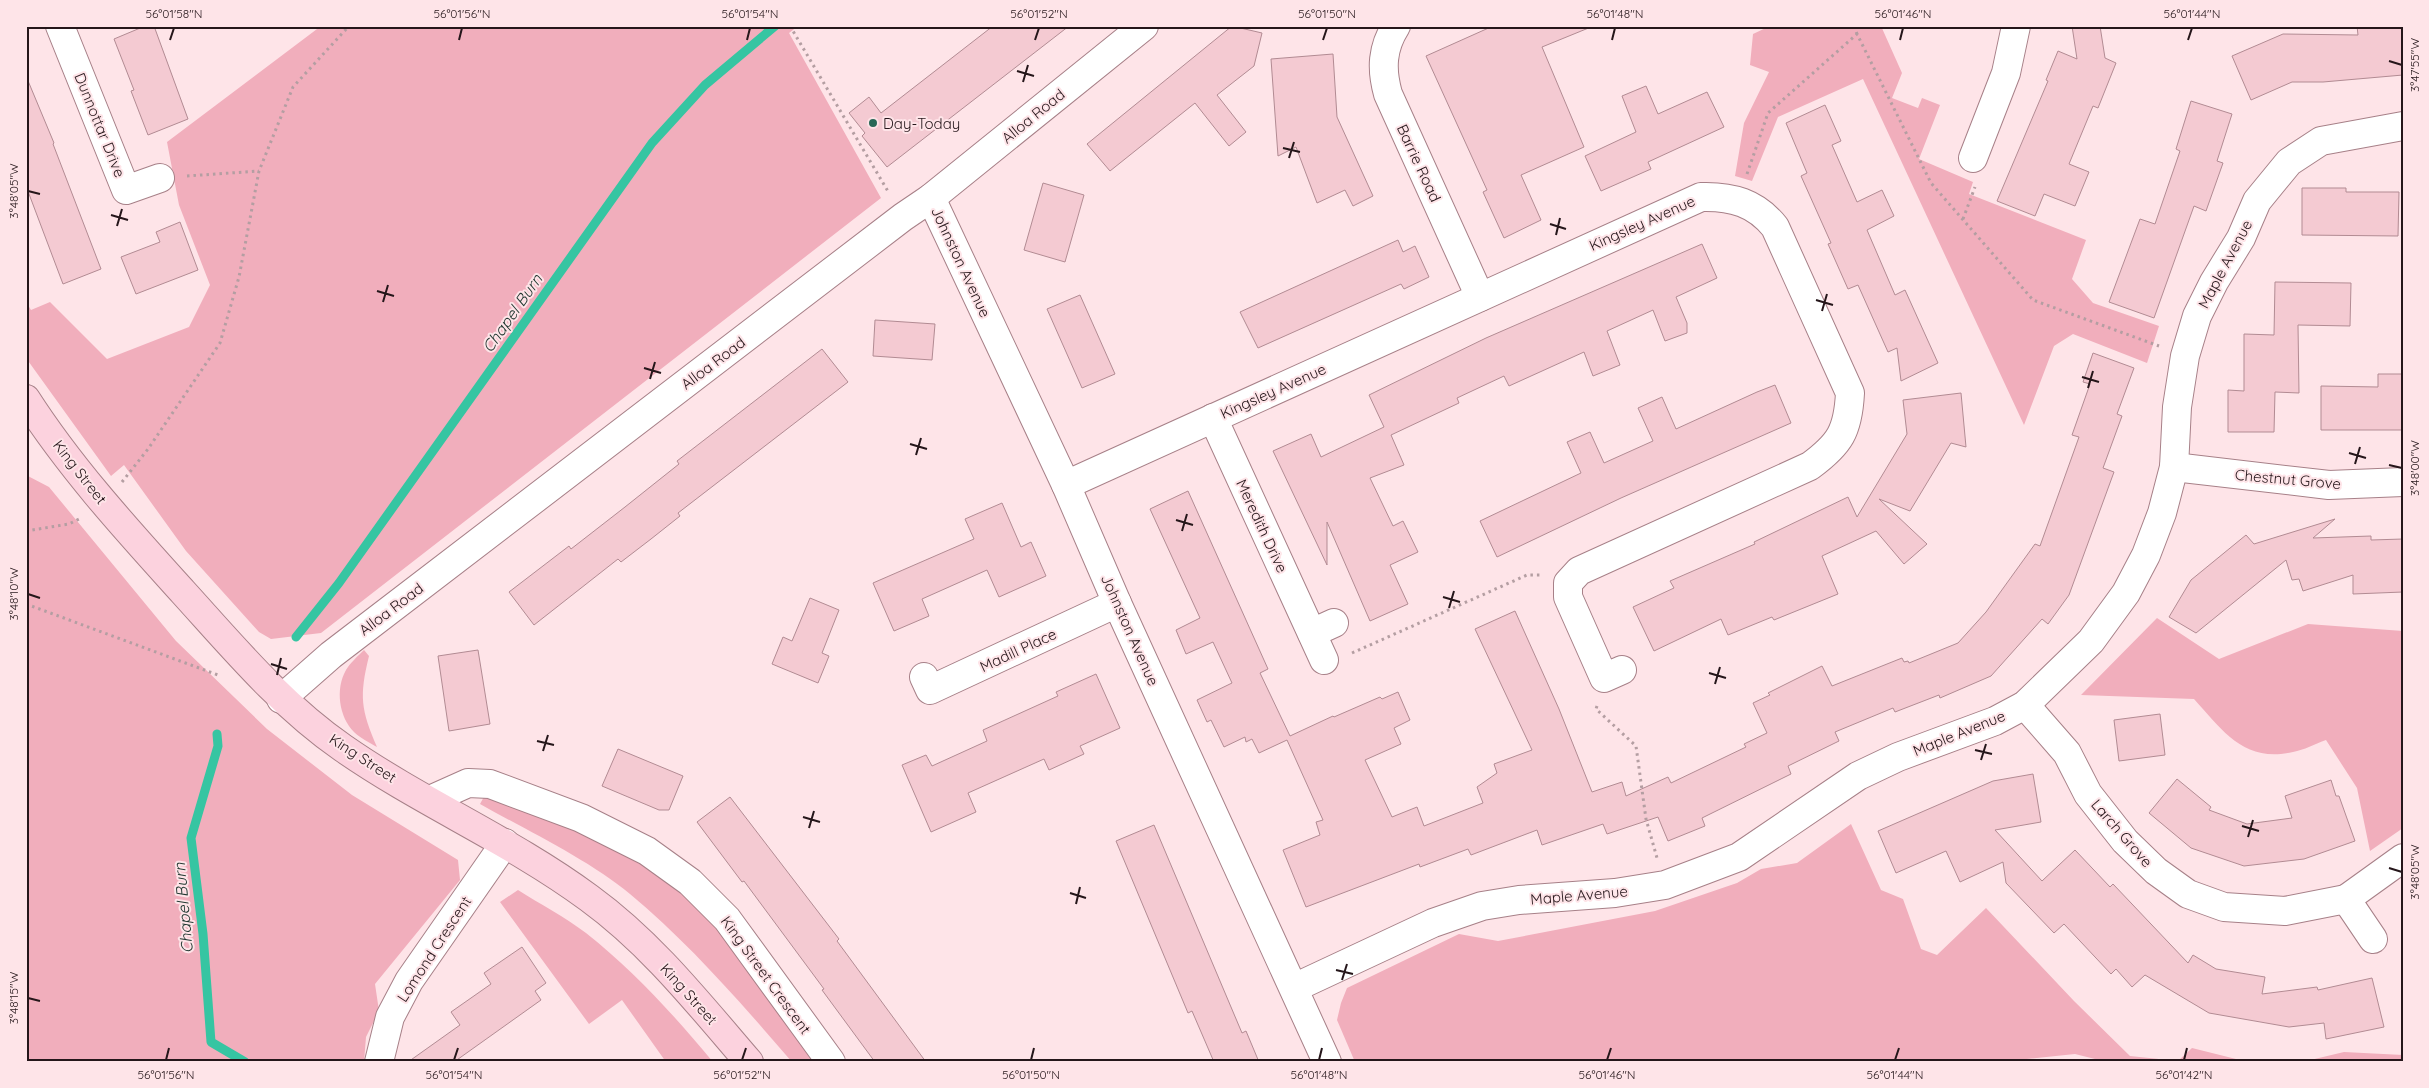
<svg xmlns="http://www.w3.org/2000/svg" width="2429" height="1088" font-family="Quicksand,sans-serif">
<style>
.green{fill:#f1aebc}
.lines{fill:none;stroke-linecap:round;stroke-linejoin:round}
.stream{stroke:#36c5a2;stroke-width:9}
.building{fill:#f4cad2;stroke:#b28b93}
.minor-casing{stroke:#a78088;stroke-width:30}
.secondary-casing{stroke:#a78088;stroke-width:30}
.path{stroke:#b49ea2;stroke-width:3;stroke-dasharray:2.5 4;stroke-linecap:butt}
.minor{stroke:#fff;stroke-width:28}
.secondary{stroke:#fcd2de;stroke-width:28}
.ticks{fill:none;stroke:#25161a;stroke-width:2}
.poi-dot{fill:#286857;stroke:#fee4e8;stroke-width:2}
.labels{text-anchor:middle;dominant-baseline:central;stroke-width:4;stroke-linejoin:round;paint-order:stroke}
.street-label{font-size:15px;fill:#25161a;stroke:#fee4e8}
.poi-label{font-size:15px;fill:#25161a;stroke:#fee4e8;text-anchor:start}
.water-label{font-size:16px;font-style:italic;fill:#203730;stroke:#fee4e8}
.neatline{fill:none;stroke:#25161a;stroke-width:2}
.ticks-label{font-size:12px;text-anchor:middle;fill:#25161a}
</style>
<rect width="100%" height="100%" fill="#fee4e8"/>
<g class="green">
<path d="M 321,26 L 798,26 L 789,33 L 881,198 L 321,633 L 271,639 L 259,632 L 186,551 L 124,465 L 111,476 L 26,358 L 26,302 L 31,310 L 50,302 L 107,359 L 189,327 L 210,285 L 179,205 L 167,142 Z"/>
<path d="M 1770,26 L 1881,26 L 1902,73 L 1892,98 L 1918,108 L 1922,98 L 1940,105 L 1919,159 L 1973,182 L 1969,194 L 2086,240 L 2072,279 L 2093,303 L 2159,326 L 2147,363 L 2073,334 L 2054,346 L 2024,425 L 1863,79 L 1778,117 L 1752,181 L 1735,176 L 1744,123 L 1769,72 L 1750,65 L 1753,34 Z"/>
<path d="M 26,475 L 49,487 L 176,641 L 267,729 L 352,795 L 458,860 L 460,880 L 375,984 L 379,1011 L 366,1037 L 364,1062 L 26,1062 Z"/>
<path d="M 2157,618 L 2219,659 L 2308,624 L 2403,631 L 2403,828 L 2370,851 L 2357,788 L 2326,740 C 2315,744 2304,750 2293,752 C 2244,763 2223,731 2194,699 L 2081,695 Z"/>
<path d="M 364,650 L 369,656 C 359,696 361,710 377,747 C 370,743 360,738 354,732 C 339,717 335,689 346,670 C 350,663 358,656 364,650 Z"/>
<path d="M 486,793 L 603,837 L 692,894 L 822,1062 L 792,1062 C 741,1003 690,944 630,894 C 589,860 528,831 480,804 Z"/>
<path d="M 1851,824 L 1881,890 L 1903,899 L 1921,949 L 1937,955 L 1986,908 L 2074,1001 L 2130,1056 L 2178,1061 L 2192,1048 L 2248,1062 L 2107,1062 L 2075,1054 L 1997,1062 L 1355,1062 L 1337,1020 L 1341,1003 L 1347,988 L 1459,934 L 1498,941 L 1655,911 L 1737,883 L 1761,869 L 1797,863 Z"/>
<path d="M 518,890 C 540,904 565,917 586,933 C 634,971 674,1015 713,1062 L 666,1062 L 622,1000 L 589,1024 L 500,902 Z"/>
<path d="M 2344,1052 L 2403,1055 L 2403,1062 L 2302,1062 Z"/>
</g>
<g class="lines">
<g class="stream">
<path d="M 296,637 L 339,583 L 652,143 L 705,85 L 775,26"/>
<path d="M 217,734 L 218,746 L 191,838 L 203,934 L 211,1042 L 245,1062"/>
</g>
</g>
<g class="building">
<path d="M 145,26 L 154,26 L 188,119 L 148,135 L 131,91 L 134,90 L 114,39 Z"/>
<path d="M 993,26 L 1069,26 L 887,167 L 862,136 L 865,133 L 849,113 L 869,97 L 881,113 Z"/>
<path d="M 1232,26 L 1262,33 L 1254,66 L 1217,95 L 1246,132 L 1229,146 L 1195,103 L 1110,171 L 1087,144 Z"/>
<path d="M 1493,26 L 1591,27 L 1542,47 L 1584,147 L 1521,175 L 1541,220 L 1504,238 L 1483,192 L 1487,190 L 1426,56 Z"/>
<path d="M 2072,26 L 2100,26 L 2105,58 L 2116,63 L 2098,108 L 2093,106 L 2069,164 L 2089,172 L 2075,206 L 2044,194 L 2035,216 L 1997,201 L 2048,81 L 2046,80 L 2058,51 L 2077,59 Z"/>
<path d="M 2357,26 L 2403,26 L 2403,75 L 2323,82 L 2292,82 L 2251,100 L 2232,56 L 2283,34 L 2358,35 Z"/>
<path d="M 1333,54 L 1337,117 L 1373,196 L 1353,206 L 1345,190 L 1317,203 L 1296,147 L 1278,156 L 1271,59 Z"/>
<path d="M 26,76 L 54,143 L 53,144 L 101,269 L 63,284 L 26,186 Z"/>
<path d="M 1646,86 L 1658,114 L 1707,92 L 1724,127 L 1648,162 L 1651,169 L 1601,191 L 1585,156 L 1636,132 L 1622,96 Z"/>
<path d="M 2191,101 L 2232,114 L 2217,161 L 2223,163 L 2206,211 L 2194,206 L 2154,318 L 2109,302 L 2140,219 L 2155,224 L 2180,151 L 2176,149 Z"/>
<path d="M 1825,105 L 1841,141 L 1832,145 L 1857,202 L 1882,190 L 1894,216 L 1867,230 L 1895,295 L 1905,290 L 1938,363 L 1901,381 L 1897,348 L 1888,352 L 1858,285 L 1848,289 L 1828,244 L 1831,243 L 1801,176 L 1807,173 L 1786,123 Z"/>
<path d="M 1043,183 L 1084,195 L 1065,262 L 1024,250 Z"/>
<path d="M 2302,188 L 2346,188 L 2346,192 L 2399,192 L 2398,236 L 2302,235 Z"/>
<path d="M 180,222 L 198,270 L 136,294 L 121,257 L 160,242 L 156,232 Z"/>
<path d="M 1398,240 L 1403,252 L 1415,246 L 1429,277 L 1404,289 L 1401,284 L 1258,348 L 1240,312 Z"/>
<path d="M 1702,244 L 1717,278 L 1676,297 L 1687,323 L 1687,333 L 1665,341 L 1653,310 L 1607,331 L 1620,365 L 1593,376 L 1584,352 L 1509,386 L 1504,376 L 1457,398 L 1459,403 L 1391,435 L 1404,465 L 1370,478 L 1393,526 L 1403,521 L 1418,552 L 1390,565 L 1408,604 L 1370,621 L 1327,522 L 1327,565 L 1273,451 L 1311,434 L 1321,457 L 1384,427 L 1369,395 L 1486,338 Z"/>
<path d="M 2275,282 L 2351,283 L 2350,326 L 2298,325 L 2299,393 L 2275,392 L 2274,432 L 2228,432 L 2228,390 L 2244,391 L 2244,334 L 2274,335 Z"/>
<path d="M 1080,295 L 1115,374 L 1082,388 L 1047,309 Z"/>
<path d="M 875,320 L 935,324 L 932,360 L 873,356 Z"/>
<path d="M 822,349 L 848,382 L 678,513 L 680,516 L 651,539 L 621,562 L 618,559 L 534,625 L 509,592 L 569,546 L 571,549 L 625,507 L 679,464 L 677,461 Z"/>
<path d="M 2093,353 L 2134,368 L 2117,414 L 2122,416 L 2103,468 L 2114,472 L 2069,595 L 2048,624 L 2042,619 L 1991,676 L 1940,698 L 1939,695 L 1895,712 L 1893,708 L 1835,732 L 1839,741 L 1788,766 L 1791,774 L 1702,818 L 1705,826 L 1668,841 L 1658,817 L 1607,834 L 1603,824 L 1542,845 L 1537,830 L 1471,855 L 1468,849 L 1420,867 L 1419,864 L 1306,907 L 1283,850 L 1320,835 L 1316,822 L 1323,820 L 1287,740 L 1259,753 L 1252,739 L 1246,742 L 1245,737 L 1224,747 L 1211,720 L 1207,722 L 1197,700 L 1232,683 L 1213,642 L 1186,654 L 1176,630 L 1200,618 L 1150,509 L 1188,491 L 1268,669 L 1260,673 L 1290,736 L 1333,716 L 1334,717 L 1380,697 L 1382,699 L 1398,692 L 1410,720 L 1394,728 L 1401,744 L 1365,760 L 1392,817 L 1417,807 L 1424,826 L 1483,803 L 1477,787 L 1497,773 L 1494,764 L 1532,750 L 1475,629 L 1515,611 L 1559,709 L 1592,792 L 1622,782 L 1626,796 L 1668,777 L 1671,783 L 1746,747 L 1744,744 L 1767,733 L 1753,703 L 1770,695 L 1768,693 L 1822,666 L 1832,686 L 1902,658 L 1904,662 L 1908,661 L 1909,663 L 1958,643 L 1986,612 L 2035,544 L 2040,546 L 2079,437 L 2072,435 L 2090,384 L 2083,382 Z"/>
<path d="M 2378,374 L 2403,374 L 2403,430 L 2321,430 L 2321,386 L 2378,387 Z"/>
<path d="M 1775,385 L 1791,423 L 1621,498 L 1497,557 L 1480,521 L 1581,473 L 1567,442 L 1590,432 L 1604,463 L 1653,441 L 1638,408 L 1662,397 L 1676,429 L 1757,392 Z"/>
<path d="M 1961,393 L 1966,447 L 1951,443 L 1910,511 L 1879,499 L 1927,544 L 1904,564 L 1876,531 L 1822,556 L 1838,594 L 1774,620 L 1772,617 L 1728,635 L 1721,619 L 1654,651 L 1633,607 L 1674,588 L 1670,581 L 1755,544 L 1754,542 L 1848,497 L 1857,517 L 1907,434 L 1903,400 Z"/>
<path d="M 1002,503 L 1021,547 L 1031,542 L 1046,576 L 999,597 L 987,570 L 922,599 L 929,616 L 894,631 L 873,583 L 974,539 L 965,519 Z"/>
<path d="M 2335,519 L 2313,538 L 2371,536 L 2371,540 L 2403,539 L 2403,592 L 2353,594 L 2353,575 L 2303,591 L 2299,579 L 2292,580 L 2286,560 L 2196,633 L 2169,617 L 2191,580 L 2246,535 L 2254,544 Z"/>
<path d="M 810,598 L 839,610 L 822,653 L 829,656 L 818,683 L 772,664 L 783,637 L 792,641 Z"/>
<path d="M 478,650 L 490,724 L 449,731 L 438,656 Z"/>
<path d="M 1096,674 L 1120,728 L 1080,746 L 1084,754 L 1049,770 L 1044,759 L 968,793 L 976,812 L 931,832 L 902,765 L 926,755 L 932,766 L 987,741 L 983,730 L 1058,696 L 1056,692 Z"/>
<path d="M 2160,714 L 2165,755 L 2119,761 L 2114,720 Z"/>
<path d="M 618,749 L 683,776 L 669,810 L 659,810 L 602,786 Z"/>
<path d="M 2033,774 L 2041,822 L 1995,830 L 2042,881 L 2075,850 L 2110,887 L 2113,884 L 2188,963 L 2193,955 L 2216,969 L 2265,977 L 2262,994 L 2317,987 L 2318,990 L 2372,978 L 2384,1027 L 2326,1039 L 2324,1023 L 2289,1027 L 2209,1013 L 2145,975 L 2132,987 L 2116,969 L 2111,974 L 2064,924 L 2054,933 L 2006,883 L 2003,862 L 1960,882 L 1946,851 L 1896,873 L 1878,831 L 1993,781 Z"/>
<path d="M 2177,779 L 2211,807 L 2209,810 L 2247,824 L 2292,818 L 2285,796 L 2331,780 L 2336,796 L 2339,796 L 2355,841 L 2304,859 L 2244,866 L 2191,848 L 2149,813 Z"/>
<path d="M 730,797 L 839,939 L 837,941 L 926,1062 L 875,1062 L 822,990 L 824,989 L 744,881 L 742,882 L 697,822 Z"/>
<path d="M 1154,825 L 1242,1033 L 1246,1031 L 1259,1062 L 1214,1062 L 1192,1011 L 1188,1013 L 1116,841 Z"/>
<path d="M 522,947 L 546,983 L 535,991 L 541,1000 L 454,1062 L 408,1062 L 460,1025 L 451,1012 L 491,984 L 484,973 Z"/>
</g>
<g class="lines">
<g class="minor-casing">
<g id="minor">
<path d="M 60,26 L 126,190 L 160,178"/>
<path d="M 1396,26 C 1382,48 1381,69 1388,94 L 1480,297"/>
<path d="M 1973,158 L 2006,73 L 2016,26"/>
<path d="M 931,198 L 1066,485 L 1117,603 L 1327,1062"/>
<path d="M 1213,418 L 1324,660"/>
<path d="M 2174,467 L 2329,485 L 2403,482"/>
<path d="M 1066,485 L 1701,197 C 1732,196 1756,203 1775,227 L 1850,393 C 1848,431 1840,444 1810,466 L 1579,571 L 1568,583 L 1568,597 L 1604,678 L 1622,670"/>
<path d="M 1312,633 L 1334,623"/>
<path d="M 924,677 L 930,690 L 1117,603"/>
<path d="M 281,699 L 331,655 L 903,217 L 931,198 L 1144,26"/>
<path d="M 2025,705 L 2067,753 L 2088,794 L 2125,841 L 2156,871 L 2188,894 L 2224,907 L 2285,911 L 2346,899 L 2373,939"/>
<path d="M 430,800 L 468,783 L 490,784 L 581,818 L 647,851 L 690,882 L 727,919 L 831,1062"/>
<path d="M 2346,899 L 2403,858"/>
<path d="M 1294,988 L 1433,923 L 1482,906 L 1519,900 L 1615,893 L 1665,885 L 1739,857 L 1858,776 L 1898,757 L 1995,721 L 2025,705 L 2091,641 L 2126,593 L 2146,555 L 2162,513 L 2174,467 L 2177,407 L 2185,356 L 2197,316 L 2214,282 L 2241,238 L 2257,201 L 2289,162 L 2321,141 L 2403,126"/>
<path d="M 379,1062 L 390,1017 L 409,981 L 505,843"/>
</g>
</g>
<g class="secondary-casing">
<path id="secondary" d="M 26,399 C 71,469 127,530 183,592 C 233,647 281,705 343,748 C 422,803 512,841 589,898 C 651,943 699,1004 749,1062"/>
</g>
<g class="path">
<path d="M 790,26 L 889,193"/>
<path d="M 1854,26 L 1857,34"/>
<path d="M 1747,174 L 1768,113 L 1857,34 L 1931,183 L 2033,300 L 2159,346"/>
<path d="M 187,176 L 259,171"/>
<path d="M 1963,219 L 1975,187"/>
<path d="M 122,482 L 148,449 L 220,343 L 239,277 L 259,171 L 293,87 L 349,26"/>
<path d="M 26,531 L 69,524 L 81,518"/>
<path d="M 26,604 L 218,675"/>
<path d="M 1352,653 L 1527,575 L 1541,575"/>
<path d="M 1597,706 L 1596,709 L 1636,746 L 1646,819 L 1657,858"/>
</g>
<use href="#minor" class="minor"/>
<use href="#secondary" class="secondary"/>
</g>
<path class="ticks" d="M 170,40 L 174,28M 459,40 L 462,28M 747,40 L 750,28M 1035,40 L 1039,28M 1323,40 L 1327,28M 1612,40 L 1615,28M 1900,40 L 1903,28M 2188,40 L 2192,28M 2389,61 L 2402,65M 1017,71 L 1034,76M 1023,82 L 1028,65M 1283,148 L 1300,152M 1289,158 L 1294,142M 28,191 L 40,194M 111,215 L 128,220M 1550,224 L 1566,229M 117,226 L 122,209M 1556,235 L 1560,218M 377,291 L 394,296M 1816,300 L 1833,305M 383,302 L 388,285M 1822,311 L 1827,294M 644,368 L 661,373M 2082,377 L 2099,382M 650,379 L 655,362M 2088,388 L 2093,371M 910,444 L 927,449M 2349,453 L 2366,458M 916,455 L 921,438M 2355,464 L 2360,447M 2389,465 L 2402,468M 1176,520 L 1193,525M 1182,531 L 1187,514M 28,594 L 40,598M 1443,597 L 1460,602M 1449,608 L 1454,591M 271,664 L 287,669M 1709,673 L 1726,678M 277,675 L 281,658M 1715,684 L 1720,667M 537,741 L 554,745M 1975,750 L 1992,754M 543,751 L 548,735M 1981,760 L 1986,744M 803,817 L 820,822M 2242,826 L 2259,831M 809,828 L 814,811M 2248,837 L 2253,820M 2389,868 L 2402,872M 1070,893 L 1086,898M 1076,904 L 1080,887M 1336,970 L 1353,974M 1342,980 L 1347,964M 28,998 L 40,1001M 166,1060 L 169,1048M 454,1060 L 458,1048M 742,1060 L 746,1048M 1031,1060 L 1034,1048M 1319,1060 L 1322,1048M 1607,1060 L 1611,1048M 1895,1060 L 1899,1048M 2184,1060 L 2187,1048"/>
<circle class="poi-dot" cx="873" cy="123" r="5"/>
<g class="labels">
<g class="street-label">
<text transform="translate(1033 116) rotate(-39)">Alloa Road</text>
<text transform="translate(100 125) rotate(68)">Dunnottar Drive</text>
<text transform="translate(1419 163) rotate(65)">Barrie Road</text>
<text transform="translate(1642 223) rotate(-24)">Kingsley Avenue</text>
<text transform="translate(961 262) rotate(65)">Johnston Avenue</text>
<text transform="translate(2225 264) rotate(-62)">Maple Avenue</text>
<text transform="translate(713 363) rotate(-37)">Alloa Road</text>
<text transform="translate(1273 391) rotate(-24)">Kingsley Avenue</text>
<text transform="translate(80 472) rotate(52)">King Street</text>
<text transform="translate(2288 479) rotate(5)">Chestnut Grove</text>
<text transform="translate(1262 526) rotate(65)">Meredith Drive</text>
<text transform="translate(391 609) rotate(-37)">Alloa Road</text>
<text transform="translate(1130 630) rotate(66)">Johnston Avenue</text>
<text transform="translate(1018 650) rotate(-25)">Madill Place</text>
<text transform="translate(1959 733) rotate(-22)">Maple Avenue</text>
<text transform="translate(363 758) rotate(33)">King Street</text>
<text transform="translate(2122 833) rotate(49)">Larch Grove</text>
<text transform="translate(1579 895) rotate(-5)">Maple Avenue</text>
<text transform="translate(434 949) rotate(-57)">Lomond Crescent</text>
<text transform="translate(766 975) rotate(54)">King Street Crescent</text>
<text transform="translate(689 994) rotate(48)">King Street</text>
</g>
<g class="poi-label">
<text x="883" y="123">Day-Today</text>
</g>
<g class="water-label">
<text transform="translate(512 313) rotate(-55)">Chapel Burn</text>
<text transform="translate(183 908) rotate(-95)">Chapel Burn</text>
</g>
</g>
<rect width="2429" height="1088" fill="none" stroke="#fee4e8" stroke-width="55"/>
<rect x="28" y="28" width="2374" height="1032" class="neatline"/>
<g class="ticks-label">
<text x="174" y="18">56°01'58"N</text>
<text x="462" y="18">56°01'56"N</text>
<text x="750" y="18">56°01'54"N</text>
<text x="1039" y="18">56°01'52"N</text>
<text x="1327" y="18">56°01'50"N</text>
<text x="1615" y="18">56°01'48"N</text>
<text x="1903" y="18">56°01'46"N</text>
<text x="2192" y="18">56°01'44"N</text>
<text transform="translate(2415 65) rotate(-90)" y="4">3°47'55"W</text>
<text transform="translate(14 191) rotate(-90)" y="4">3°48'05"W</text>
<text transform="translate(2415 468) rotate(-90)" y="4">3°48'00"W</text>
<text transform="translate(14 594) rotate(-90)" y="4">3°48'10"W</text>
<text transform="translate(2415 872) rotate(-90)" y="4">3°48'05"W</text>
<text transform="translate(14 998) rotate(-90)" y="4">3°48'15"W</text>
<text x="166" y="1079">56°01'56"N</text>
<text x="454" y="1079">56°01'54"N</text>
<text x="742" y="1079">56°01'52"N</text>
<text x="1031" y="1079">56°01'50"N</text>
<text x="1319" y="1079">56°01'48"N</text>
<text x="1607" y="1079">56°01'46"N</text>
<text x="1895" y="1079">56°01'44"N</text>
<text x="2184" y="1079">56°01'42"N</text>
</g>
</svg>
